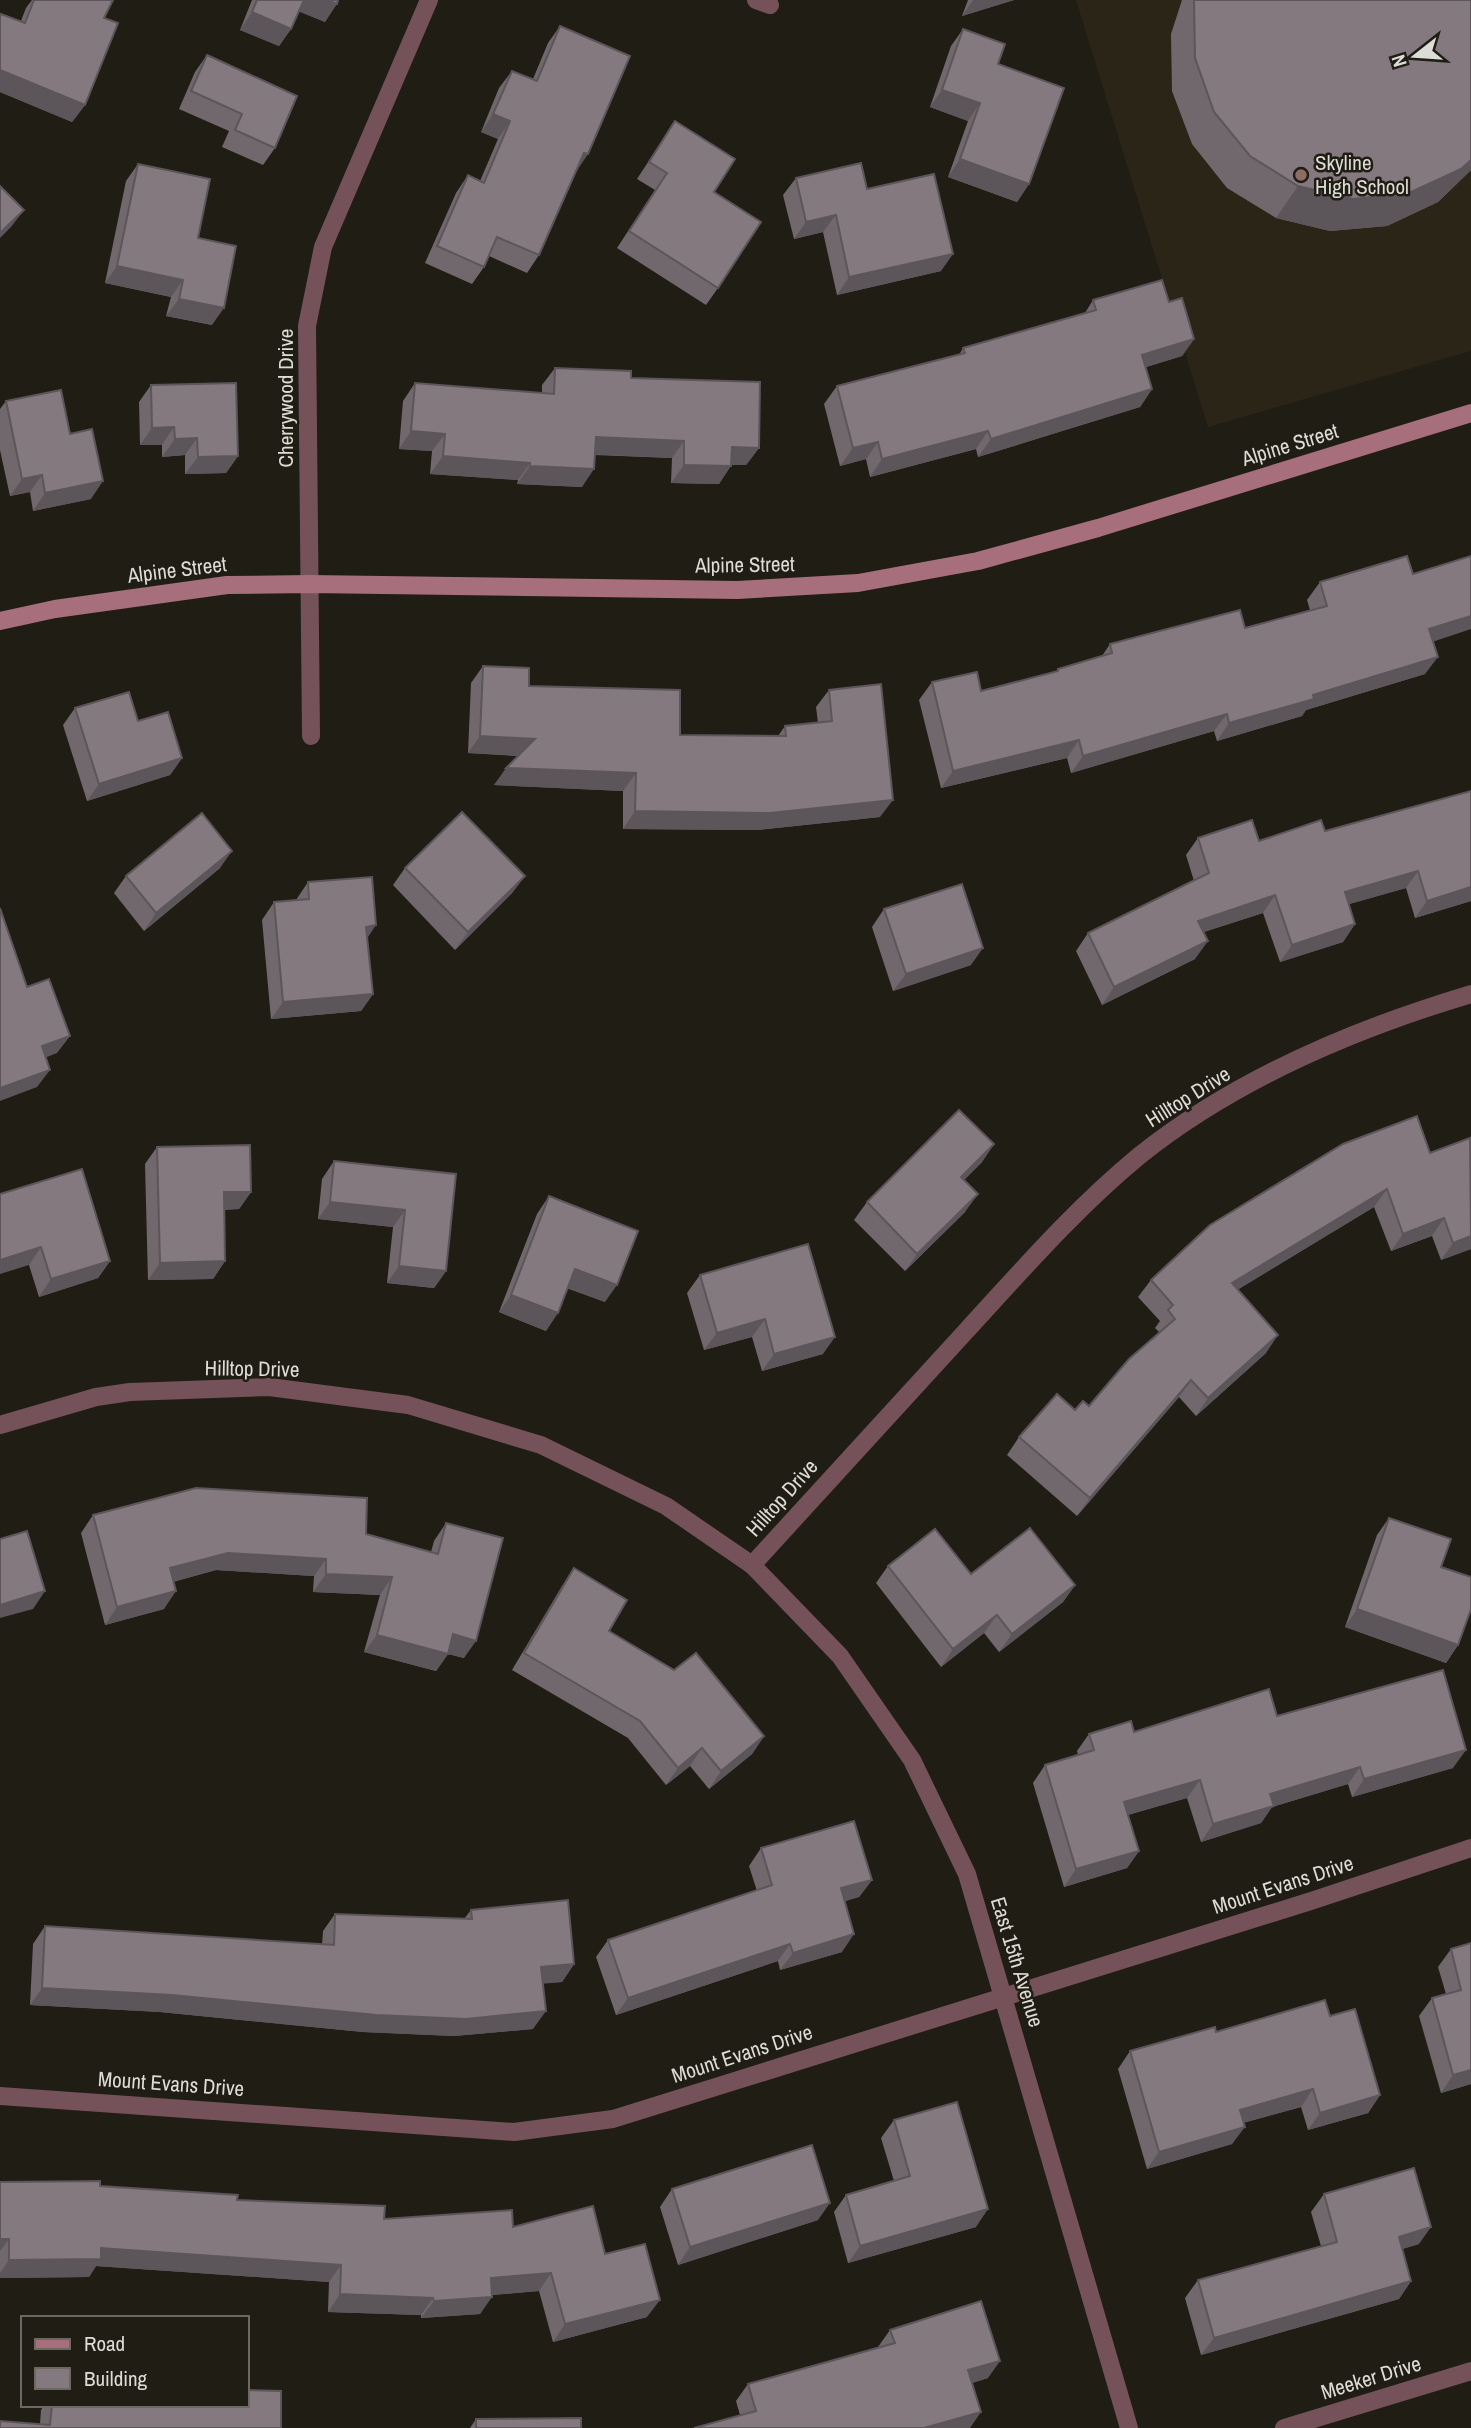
<svg xmlns="http://www.w3.org/2000/svg" width="1471" height="2428" viewBox="0 0 1471 2428" font-family="'Archivo Narrow',sans-serif">
<style>
.built{fill:#2b2518}
.lines{fill:none;stroke-linecap:round;stroke-linejoin:round}
.street{stroke:#755159;stroke-width:18}
.secondary{stroke:#a76e7b;stroke-width:18}
.wall{fill:#71686d}
.shaded-wall{fill:#5c5559}
.building{fill:#83797f;stroke:#5c5559;stroke-width:2}
.education-dot{fill:#8d6e63;stroke:#201d15;stroke-width:2.5}
.labels{text-anchor:middle;stroke-width:5;stroke-linejoin:round;paint-order:stroke}
.poi-label{font-size:21px;fill:#dedcd6;stroke:#201d15;text-anchor:start}
.street-label{font-size:21px;fill:#dedcd6;stroke:#201d15}
</style>
<rect width="100%" height="100%" fill="#201d15"/>
<polygon class="built" points="1076,0 1471,0 1471,351 1208,427"/>
<g class="lines">
<g class="street">
<polyline points="756,0 770,5"/>
<polyline points="311,736 307,326 323,247 429,0"/>
<polyline points="0,1425 96,1397 130,1392 269,1387 408,1405 541,1445 666,1506 752,1565 840,1656 912,1760 967,1874 1129,2428"/>
<path d="M752,1565C824,1486 896,1408 967,1330C1022,1270 1076,1208 1139,1156C1235,1079 1354,1029 1471,994"/>
<polyline points="0,2096 514,2132 613,2119 1311,1901 1471,1848"/>
<polyline points="1284,2428 1471,2371"/>
</g>
<polyline class="secondary" points="0,621 55,609 227,585 310,584 737,590 858,583 978,561 1098,528 1471,413"/>
</g>
<g class="wall">
<polygon points="32,0 113,0 104,18 85,105 72,122 0,92 0,16 1,14 21,21 26,8"/>
<polygon points="252,0 338,0 325,22 299,11 291,29 279,46 240,30"/>
<polygon points="968,0 1014,0 962,16"/>
<polygon points="1182,0 1471,0 1471,170 1438,202 1387,226 1330,231 1276,218 1227,188 1192,144 1172,91 1171,34"/>
<polygon points="560,26 576,171 539,255 527,273 489,256 484,267 472,284 425,263 456,193 468,175 480,181 498,139 481,132 499,88 512,71 533,79 548,43"/>
<polygon points="963,29 1029,184 1017,202 948,177 968,121 930,107 951,46"/>
<polygon points="207,55 275,148 263,165 222,147 229,131 179,109 195,72"/>
<polygon points="675,121 714,192 718,288 706,305 617,248 655,190 637,179"/>
<polygon points="138,164 198,238 212,325 166,316 171,297 105,283 126,181"/>
<polygon points="796,178 867,189 941,271 837,295 823,232 794,239 783,195"/>
<polygon points="1093,300 1169,302 1194,339 1182,356 1146,367 1152,389 1140,407 978,457 976,449 870,477 866,459 840,466 824,404 837,386 959,355 963,348 1085,313"/>
<polygon points="555,368 631,378 759,448 746,465 731,465 719,484 671,483 672,458 595,455 582,487 517,484 518,480 430,474 432,451 399,449 403,401 415,383 542,393 542,385"/>
<polygon points="151,385 238,456 226,473 185,474 185,455 162,457 162,445 140,445 139,402"/>
<polygon points="6,401 70,434 91,499 33,511 30,492 10,496 0,450 0,409"/>
<polygon points="1320,582 1433,641 1425,674 1306,710 1302,716 1217,741 1214,731 1071,773 1067,758 941,788 919,700 932,682 981,691 1056,672 1058,669 1102,656 1110,644 1245,628 1310,610 1307,600"/>
<polygon points="483,666 529,686 680,735 778,736 785,726 818,723 816,707 829,690 880,817 758,830 623,829 623,791 494,785 518,756 468,753 471,683"/>
<polygon points="75,708 138,721 182,758 170,775 87,801 63,725"/>
<polygon points="1471,791 1471,901 1415,918 1406,888 1349,904 1355,924 1343,942 1280,962 1263,913 1203,932 1195,959 1102,1005 1076,951 1088,933 1194,881 1186,855 1198,838 1259,841 1325,831"/>
<polygon points="220,868 144,931 114,893 126,876"/>
<polygon points="405,868 525,876 512,893 455,950 393,885"/>
<polygon points="308,882 367,938 373,994 361,1011 271,1019 262,920 274,902 296,900"/>
<polygon points="884,909 971,965 893,991 872,927"/>
<polygon points="1471,1139 1471,1249 1441,1260 1432,1236 1391,1251 1374,1207 1237,1290 1266,1353 1196,1416 1179,1397 1077,1516 1007,1455 1019,1437 1075,1410 1089,1406 1159,1332 1155,1328 1160,1321 1138,1297 1151,1280 1430,1153"/>
<polygon points="994,1144 982,1162 964,1180 965,1212 905,1271 854,1220 867,1202"/>
<polygon points="157,1147 251,1192 239,1209 224,1210 225,1261 213,1279 148,1280 145,1164"/>
<polygon points="334,1161 456,1174 446,1271 434,1288 387,1283 393,1227 318,1219 322,1179"/>
<polygon points="0,1194 110,1261 98,1278 39,1297 29,1265"/>
<polygon points="549,1196 605,1302 568,1288 546,1331 499,1312 537,1214"/>
<polygon points="700,1275 823,1354 762,1371 752,1337 704,1350 687,1293"/>
<polygon points="93,1515 366,1534 431,1552 434,1541 446,1523 464,1658 448,1654 436,1671 364,1652 380,1595 313,1592 314,1576 216,1570 173,1582 164,1609 105,1625 81,1533"/>
<polygon points="1389,1518 1441,1567 1458,1645 1446,1663 1345,1627 1377,1535"/>
<polygon points="888,1566 971,1574 1075,1585 1063,1602 999,1652 984,1633 941,1667 876,1583"/>
<polygon points="574,1568 609,1631 764,1736 752,1754 709,1789 690,1766 666,1785 628,1738 512,1670 562,1586"/>
<polygon points="1277,1716 1453,1768 1352,1797 1348,1784 1272,1807 1261,1823 1201,1842 1187,1798 1128,1815 1139,1851 1127,1868 1064,1887 1033,1783 1045,1765 1078,1755 1077,1751 1089,1734 1134,1732"/>
<polygon points="761,1848 872,1880 859,1897 845,1901 842,1952 780,1970 778,1961 616,2015 596,1957 608,1940 757,1891 749,1866"/>
<polygon points="471,1910 574,1964 562,1982 543,1983 533,2029 454,2036 363,2032 160,2012 30,2005 33,1944 45,1926 322,1945 323,1931 335,1914 464,1919"/>
<polygon points="1471,1943 1471,2084 1441,2093 1419,2016 1432,1998 1446,1994 1438,1967 1451,1949"/>
<polygon points="1330,2016 1380,2095 1368,2113 1308,2130 1301,2107 1243,2123 1232,2144 1147,2169 1118,2069 1130,2051 1216,2032"/>
<polygon points="894,2120 976,2227 848,2263 834,2212 846,2195 894,2181 881,2138"/>
<polygon points="0,2182 100,2186 237,2200 384,2219 513,2227 605,2254 647,2317 553,2342 539,2291 492,2295 480,2314 421,2318 421,2315 328,2312 329,2282 96,2266 89,2277 0,2278"/>
<polygon points="672,2189 818,2220 678,2265 660,2207"/>
<polygon points="1324,2194 1419,2244 1402,2249 1411,2281 1399,2299 1201,2355 1185,2298 1198,2280 1321,2246 1311,2212"/>
<polygon points="890,2330 988,2378 972,2383 740,2415 736,2401 748,2384 878,2347"/>
<polygon points="44,2405 247,2405 281,2428 0,2428 40,2424 41,2410"/>
<polygon points="476,2419 581,2428 470,2428"/>
</g>
<g class="shaded-wall">
<polygon points="302,0 327,0 337,4 325,22 295,10"/>
<polygon points="973,0 1014,0 962,16"/>
<polygon points="252,12 291,29 279,46 240,30"/>
<polygon points="0,70 85,105 72,122 0,92"/>
<polygon points="942,90 980,103 968,121 930,107"/>
<polygon points="493,114 510,121 498,139 481,132"/>
<polygon points="584,153 588,154 576,172"/>
<polygon points="960,159 1029,184 1017,202 948,177"/>
<polygon points="1471,160 1471,170 1438,202 1387,226 1330,231 1276,218 1298,186"/>
<polygon points="24,210 11,227 0,238 0,233"/>
<polygon points="836,215 823,232 794,239 806,222"/>
<polygon points="953,254 941,271 837,295 849,277"/>
<polygon points="117,266 183,280 171,297 105,283"/>
<polygon points="179,299 224,308 212,325 166,316"/>
<polygon points="1194,339 1182,356 1130,372 1142,355"/>
<polygon points="1152,389 1140,407 978,457 991,439"/>
<polygon points="174,427 162,445 140,445 152,428"/>
<polygon points="411,431 445,434 432,451 399,449"/>
<polygon points="988,431 976,449 870,477 882,459"/>
<polygon points="596,437 684,441 672,458 583,454"/>
<polygon points="197,438 185,455 162,457 175,439"/>
<polygon points="878,442 866,459 840,466 853,448"/>
<polygon points="732,447 759,448 746,465 720,465"/>
<polygon points="238,456 226,473 185,474 198,457"/>
<polygon points="443,456 530,463 518,480 430,474"/>
<polygon points="684,465 731,466 719,484 671,483"/>
<polygon points="530,466 594,469 582,487 517,484"/>
<polygon points="42,475 30,492 10,496 22,479"/>
<polygon points="103,481 91,499 33,511 45,493"/>
<polygon points="1471,616 1471,629 1417,647 1429,629"/>
<polygon points="1438,657 1425,674 1306,710 1302,716 1217,741 1229,723 1313,695"/>
<polygon points="1227,714 1214,731 1071,773 1083,756"/>
<polygon points="480,736 535,739 523,756 468,753"/>
<polygon points="1079,740 1067,758 941,788 953,771"/>
<polygon points="182,758 170,775 87,801 99,784"/>
<polygon points="506,768 636,773 623,791 494,785"/>
<polygon points="893,800 880,817 758,830 623,829 635,811"/>
<polygon points="232,851 220,868 144,931 156,913"/>
<polygon points="1418,871 1406,888 1332,909 1345,892"/>
<polygon points="525,876 512,893 455,950 468,932"/>
<polygon points="1471,887 1471,901 1415,918 1427,901"/>
<polygon points="1275,895 1263,913 1186,938 1198,921"/>
<polygon points="1355,924 1343,942 1280,962 1292,945"/>
<polygon points="376,925 364,943 366,927"/>
<polygon points="1208,941 1195,959 1102,1005 1114,987"/>
<polygon points="983,948 971,965 893,991 906,974"/>
<polygon points="373,994 361,1011 271,1019 283,1002"/>
<polygon points="70,1036 57,1053 29,1064 42,1046"/>
<polygon points="50,1070 37,1087 0,1101 0,1088"/>
<polygon points="994,1144 982,1162 949,1195 961,1177"/>
<polygon points="1387,1189 1374,1207 1219,1301 1232,1283"/>
<polygon points="224,1192 251,1192 239,1209 212,1210"/>
<polygon points="978,1194 965,1212 905,1271 917,1254"/>
<polygon points="330,1202 405,1210 393,1227 318,1219"/>
<polygon points="1444,1218 1432,1236 1391,1251 1403,1234"/>
<polygon points="1471,1236 1471,1249 1441,1260 1453,1243"/>
<polygon points="41,1247 29,1265 0,1274 0,1260"/>
<polygon points="110,1261 98,1278 39,1297 51,1279"/>
<polygon points="225,1261 213,1279 148,1280 160,1263"/>
<polygon points="399,1266 446,1271 434,1288 387,1283"/>
<polygon points="575,1269 617,1285 605,1302 563,1287"/>
<polygon points="511,1295 558,1313 546,1331 499,1312"/>
<polygon points="765,1319 752,1337 704,1350 717,1333"/>
<polygon points="1278,1335 1266,1353 1196,1416 1208,1398"/>
<polygon points="835,1337 823,1354 762,1371 774,1354"/>
<polygon points="1191,1380 1179,1397 1077,1516 1090,1498"/>
<polygon points="228,1553 326,1559 314,1576 216,1570 157,1586 170,1568"/>
<polygon points="326,1574 392,1577 380,1595 313,1592"/>
<polygon points="1075,1585 1063,1602 999,1652 1012,1634"/>
<polygon points="45,1591 33,1609 0,1618 0,1605"/>
<polygon points="176,1591 164,1609 105,1625 117,1607"/>
<polygon points="1357,1609 1458,1645 1446,1663 1345,1627"/>
<polygon points="997,1615 984,1633 941,1667 953,1649"/>
<polygon points="453,1634 476,1641 464,1658 441,1652"/>
<polygon points="377,1635 448,1654 436,1671 364,1652"/>
<polygon points="764,1736 752,1754 709,1789 721,1771"/>
<polygon points="702,1748 690,1766 666,1785 678,1768"/>
<polygon points="1466,1750 1453,1768 1352,1797 1364,1779"/>
<polygon points="1360,1767 1348,1784 1272,1807 1261,1823 1201,1842 1213,1824 1270,1794"/>
<polygon points="1200,1780 1187,1798 1112,1819 1124,1802"/>
<polygon points="1139,1851 1127,1868 1064,1887 1076,1869"/>
<polygon points="872,1880 859,1897 829,1906 841,1888"/>
<polygon points="854,1934 842,1952 780,1970 793,1953"/>
<polygon points="790,1944 778,1961 616,2015 628,1998"/>
<polygon points="574,1964 562,1982 529,1985 541,1967"/>
<polygon points="42,1988 546,2011 533,2029 454,2036 363,2032 160,2012 30,2005"/>
<polygon points="1471,2070 1471,2084 1441,2093 1453,2075"/>
<polygon points="1313,2089 1301,2107 1227,2127 1240,2110"/>
<polygon points="1380,2095 1368,2113 1308,2130 1320,2113"/>
<polygon points="1245,2127 1232,2144 1147,2169 1159,2152"/>
<polygon points="830,2203 818,2220 678,2265 690,2247"/>
<polygon points="988,2209 976,2227 848,2263 860,2246"/>
<polygon points="1431,2227 1419,2244 1386,2254 1399,2237"/>
<polygon points="0,2239 9,2239 0,2251"/>
<polygon points="101,2248 341,2265 329,2282 96,2266 89,2277 0,2278 0,2273 9,2260"/>
<polygon points="551,2273 539,2291 479,2296 491,2278"/>
<polygon points="1411,2281 1399,2299 1201,2355 1214,2338"/>
<polygon points="340,2294 433,2298 421,2315 328,2312"/>
<polygon points="492,2297 480,2314 421,2318 434,2301"/>
<polygon points="660,2300 647,2317 553,2342 565,2324"/>
<polygon points="1000,2361 988,2378 956,2388 968,2370"/>
<polygon points="981,2412 970,2428 924,2428"/>
</g>
<g class="building">
<polygon points="34,0 113,0 104,18 118,23 85,105 0,70 0,17 1,14 25,23"/>
<polygon points="257,0 304,0 291,29 252,12"/>
<polygon points="327,0 338,0 337,4"/>
<polygon points="1194,0 1471,0 1471,160 1461,169 1409,193 1353,199 1298,186 1250,156 1214,112 1195,58"/>
<polygon points="560,26 630,56 588,154 584,153 539,255 497,237 484,267 437,246 468,175 484,183 510,121 493,114 512,71 537,81"/>
<polygon points="963,29 1005,44 998,64 1064,88 1029,184 960,159 980,103 942,90"/>
<polygon points="207,55 297,96 275,148 235,130 242,114 191,91"/>
<polygon points="675,121 735,159 714,192 761,222 718,288 629,231 667,173 649,162"/>
<polygon points="861,163 867,189 934,174 953,254 849,277 836,215 806,222 796,178"/>
<polygon points="138,164 210,179 198,238 236,246 224,308 179,299 183,280 117,266"/>
<polygon points="0,186 24,210 0,233"/>
<polygon points="1162,280 1169,302 1182,298 1194,339 1142,355 1152,389 991,439 988,431 882,459 878,442 853,448 837,386 965,353 963,348 1096,310 1093,300"/>
<polygon points="555,368 631,371 631,378 760,382 759,448 732,447 731,466 684,465 684,441 596,437 594,469 530,466 530,463 443,456 445,434 411,431 415,383 554,394"/>
<polygon points="236,383 238,456 198,457 197,438 175,439 174,427 152,428 151,385"/>
<polygon points="61,390 70,434 92,429 103,481 45,493 42,475 22,479 6,401"/>
<polygon points="1407,556 1413,574 1471,556 1471,616 1429,629 1438,657 1313,695 1314,699 1229,723 1227,714 1083,756 1079,740 953,771 932,682 977,672 981,691 1058,671 1058,669 1112,653 1110,644 1240,610 1245,628 1327,606 1320,582"/>
<polygon points="483,666 529,668 529,686 680,690 680,735 786,736 785,726 832,721 829,690 881,684 893,800 770,813 635,811 636,773 506,768 535,739 480,736"/>
<polygon points="129,692 138,721 168,712 182,758 99,784 75,708"/>
<polygon points="1471,791 1471,887 1427,901 1418,871 1345,892 1355,924 1292,945 1275,895 1198,921 1208,941 1114,987 1088,933 1209,873 1198,838 1252,820 1259,841 1321,820 1325,831"/>
<polygon points="462,812 525,876 468,932 405,868"/>
<polygon points="202,813 232,851 156,913 126,876"/>
<polygon points="372,877 376,925 366,927 373,994 283,1002 274,902 309,899 308,882"/>
<polygon points="962,884 983,948 906,974 884,909"/>
<polygon points="0,908 27,987 49,979 70,1036 42,1046 50,1070 0,1088"/>
<polygon points="959,1110 994,1144 961,1177 978,1194 917,1254 867,1202"/>
<polygon points="1417,1116 1430,1153 1470,1138 1471,1236 1453,1243 1444,1218 1403,1234 1387,1189 1232,1283 1278,1335 1208,1398 1191,1380 1090,1498 1019,1437 1057,1394 1075,1410 1083,1401 1089,1406 1129,1359 1175,1319 1168,1310 1173,1305 1151,1280 1210,1225 1343,1144"/>
<polygon points="250,1145 251,1192 224,1192 225,1261 160,1263 157,1147"/>
<polygon points="334,1161 456,1174 446,1271 399,1266 405,1210 330,1202"/>
<polygon points="82,1169 110,1261 51,1279 41,1247 0,1260 0,1194"/>
<polygon points="549,1196 638,1231 617,1285 575,1269 558,1313 511,1295"/>
<polygon points="808,1244 835,1337 774,1354 765,1319 717,1333 700,1275"/>
<polygon points="196,1488 367,1498 366,1534 438,1554 446,1523 503,1538 476,1641 453,1634 448,1654 377,1635 392,1577 326,1574 326,1559 228,1553 170,1568 176,1591 117,1607 93,1515"/>
<polygon points="1389,1518 1451,1539 1441,1567 1471,1577 1471,1609 1458,1645 1357,1609"/>
<polygon points="1030,1528 1075,1585 1012,1634 997,1615 953,1649 888,1566 935,1529 971,1574"/>
<polygon points="27,1531 45,1591 0,1605 0,1539"/>
<polygon points="574,1568 627,1600 609,1631 674,1670 696,1653 764,1736 721,1771 702,1748 678,1768 640,1721 524,1653"/>
<polygon points="1443,1670 1466,1750 1364,1779 1360,1767 1270,1794 1274,1806 1213,1824 1200,1780 1124,1802 1139,1851 1076,1869 1045,1765 1094,1750 1089,1734 1131,1721 1134,1732 1269,1689 1277,1716"/>
<polygon points="854,1821 872,1880 841,1888 854,1934 793,1953 790,1944 628,1998 608,1940 772,1885 761,1848"/>
<polygon points="568,1900 574,1964 541,1967 546,2011 466,2019 376,2015 172,1995 42,1988 45,1926 334,1945 335,1914 472,1919 471,1910"/>
<polygon points="1471,1943 1471,2070 1453,2075 1432,1998 1461,1990 1451,1949"/>
<polygon points="1325,2000 1330,2016 1355,2009 1380,2095 1320,2113 1313,2089 1240,2110 1245,2127 1159,2152 1130,2051 1215,2027 1216,2032"/>
<polygon points="957,2102 988,2209 860,2246 846,2195 910,2176 894,2120"/>
<polygon points="812,2145 830,2203 690,2247 672,2189"/>
<polygon points="1414,2168 1431,2227 1399,2237 1411,2281 1214,2338 1198,2280 1337,2242 1324,2194"/>
<polygon points="100,2181 100,2186 238,2195 237,2200 385,2206 384,2219 512,2210 513,2227 593,2206 605,2254 645,2244 660,2300 565,2324 551,2273 491,2278 492,2297 434,2301 433,2298 340,2294 341,2265 101,2248 101,2259 9,2260 9,2239 0,2239 0,2182"/>
<polygon points="981,2301 1000,2361 968,2370 981,2412 924,2428 694,2428 756,2411 748,2384 895,2343 890,2330"/>
<polygon points="247,2390 281,2391 281,2428 0,2428 0,2421 50,2425 52,2405 247,2405"/>
<polygon points="581,2418 581,2428 476,2428 476,2419"/>
</g>
<circle class="education-dot" cx="1301" cy="175" r="7"/>
<g class="labels">
<g class="poi-label">
<text x="1315" y="170">Skyline<tspan x="1315" dy="24">High School</tspan></text>
</g>
<g class="street-label">
<text transform="translate(286 398) rotate(-90)" y="7">Cherrywood Drive</text>
<text transform="translate(1290 445) rotate(-17)" y="7">Alpine Street</text>
<text transform="translate(745 565) rotate(-1)" y="7">Alpine Street</text>
<text transform="translate(177 570) rotate(-7)" y="7">Alpine Street</text>
<text transform="translate(1188 1097) rotate(-32)" y="7">Hilltop Drive</text>
<text transform="translate(252 1369) rotate(1)" y="7">Hilltop Drive</text>
<text transform="translate(782 1498) rotate(-48)" y="7">Hilltop Drive</text>
<text transform="translate(1283 1885) rotate(-18)" y="7">Mount Evans Drive</text>
<text transform="translate(1017 1962) rotate(73)" y="7">East 15th Avenue</text>
<text transform="translate(742 2054) rotate(-18)" y="7">Mount Evans Drive</text>
<text transform="translate(171 2084) rotate(4)" y="7">Mount Evans Drive</text>
<text transform="translate(1371 2378) rotate(-17)" y="7">Meeker Drive</text>
</g>
</g>
<rect x="21" y="2316" width="228" height="91" fill="#201d15" stroke="#6c6962" stroke-width="2"/>
<rect x="35" y="2339" width="35" height="10" fill="#a76e7b" stroke="#6c6962" stroke-width="2"/>
<text x="84" y="2351" font-size="21" fill="#dedcd6">Road</text>
<rect x="35" y="2368" width="35" height="21" fill="#83797f" stroke="#6c6962" stroke-width="2"/>
<text x="84" y="2386" font-size="21" fill="#dedcd6">Building</text>
<g transform="translate(1415 56) rotate(253)" stroke="#201d15" stroke-width="5" paint-order="stroke">
<path d="M0-5L12 26L0 18L-12 26Z" fill="#dedcd6"/>
<text y="-10" font-size="19" font-weight="bold" text-anchor="middle" fill="#dedcd6">N</text>
</g>
</svg>
